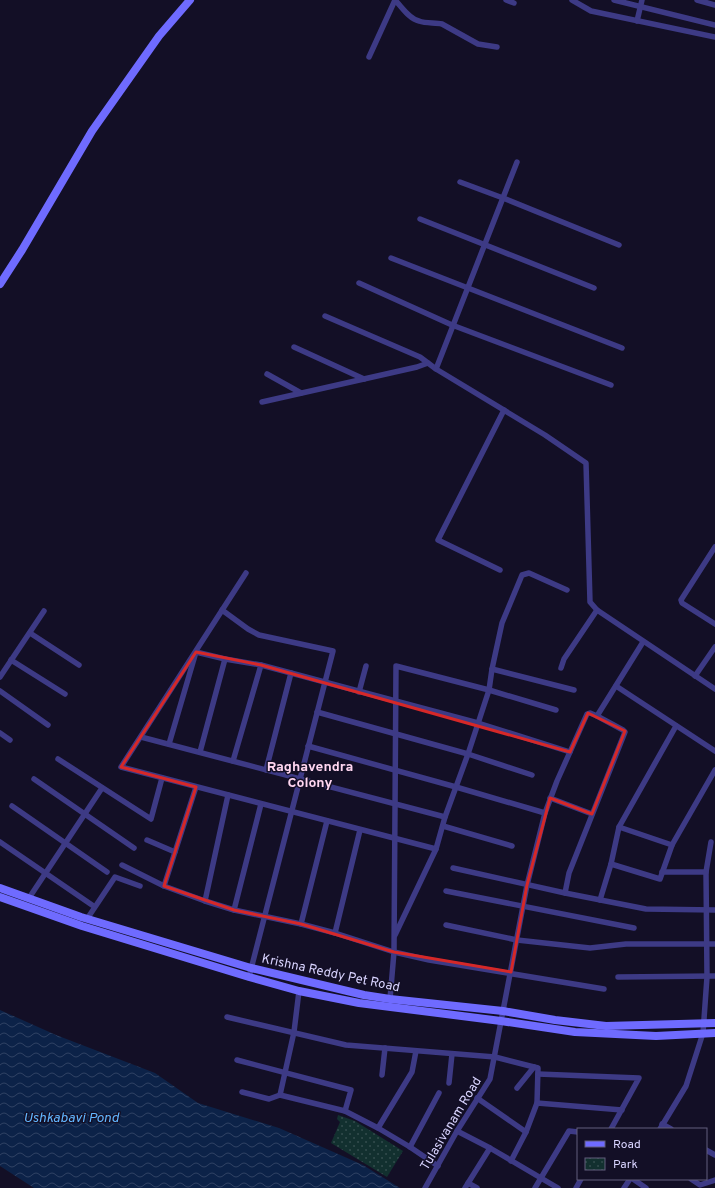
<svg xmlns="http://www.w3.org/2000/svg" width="715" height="1188" viewBox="0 0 715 1188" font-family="Overpass,sans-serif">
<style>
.park{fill:url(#park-dots)}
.water{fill:url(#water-waves)}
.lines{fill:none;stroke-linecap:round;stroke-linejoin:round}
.street{stroke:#3d3a85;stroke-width:5.5}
.secondary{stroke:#6f6bff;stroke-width:8}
.marked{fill:none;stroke:#d62828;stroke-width:3;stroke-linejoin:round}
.labels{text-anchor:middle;stroke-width:3;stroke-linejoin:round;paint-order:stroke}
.street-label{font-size:13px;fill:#d9d4ff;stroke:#130f26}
.neighbourhood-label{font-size:14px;font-weight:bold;fill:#ffd6f0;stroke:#130f26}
.water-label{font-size:14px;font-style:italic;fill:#62b6ff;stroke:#130f26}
</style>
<defs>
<pattern id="park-dots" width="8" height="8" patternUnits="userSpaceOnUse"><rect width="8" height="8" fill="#12302f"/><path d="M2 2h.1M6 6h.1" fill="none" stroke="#344d4e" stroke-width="1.8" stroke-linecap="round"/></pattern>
<pattern id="water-waves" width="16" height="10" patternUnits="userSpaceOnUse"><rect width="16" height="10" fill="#0c2248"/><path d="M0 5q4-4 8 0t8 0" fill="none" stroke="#2f4163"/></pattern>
</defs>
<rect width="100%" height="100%" fill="#130f26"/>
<polygon class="park" points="338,1115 355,1121 403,1151 387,1177 331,1143 340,1122 337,1119"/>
<polygon class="water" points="0,1010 56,1035 155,1073 198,1103 279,1128 363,1165 400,1188 34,1188 0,1166"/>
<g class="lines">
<g class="street">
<path d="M395,0C402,7 409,19 419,21C427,24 435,22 442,24L478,44L497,47"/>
<polyline points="506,0 514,3"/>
<polyline points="572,0 591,11 715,37"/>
<polyline points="614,0 715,25"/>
<polyline points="697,0 715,5"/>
<polyline points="637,21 642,0"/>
<polyline points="369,57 395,0"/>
<polyline points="460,182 503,198 619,245"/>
<polyline points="420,219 594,288"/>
<polyline points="391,258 622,348"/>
<polyline points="359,283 452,325 611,385"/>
<polyline points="325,316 420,357 436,369 545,435 586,463 590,602 597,610 715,689"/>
<polyline points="294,347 364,379"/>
<polyline points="436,369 517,162"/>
<polyline points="267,374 301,393"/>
<polyline points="262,402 417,367 428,363"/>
<polyline points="715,547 681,600 682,603 715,624"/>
<polyline points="500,570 438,540 504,410"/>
<polyline points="246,573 121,767 436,849"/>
<polyline points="222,610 248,629 259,635 333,651 249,977"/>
<polyline points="30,633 79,665"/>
<polyline points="11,660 65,694"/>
<polyline points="561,668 564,659 597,610"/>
<polyline points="492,669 574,690"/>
<polyline points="695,676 715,647"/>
<polyline points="0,677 44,611"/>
<polyline points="616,686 715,751"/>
<polyline points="0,691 48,725"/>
<polyline points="359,692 366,666"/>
<polyline points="317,712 468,754 532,775"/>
<polyline points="0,733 10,740"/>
<polyline points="141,737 445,817"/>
<polyline points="169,744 196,652 225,659 261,665 478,723 570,752"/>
<polyline points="308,746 456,787 545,813"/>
<polyline points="200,752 225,659"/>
<polyline points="58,759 151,819 162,778"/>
<polyline points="233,761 261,665"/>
<polyline points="266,770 291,673"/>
<polyline points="34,779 134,848"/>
<polyline points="550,798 592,814"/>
<polyline points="12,806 107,872"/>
<polyline points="443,826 512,846"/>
<polyline points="619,827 672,845"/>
<polyline points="147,840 175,852"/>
<polyline points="0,842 92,905"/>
<polyline points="611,864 660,879 672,845 715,770"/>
<polyline points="122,865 164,886 205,901 234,910 301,924 335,933 394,952 429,960 604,989"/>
<polyline points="453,868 565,893 646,909 715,910"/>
<polyline points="662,872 706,872"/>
<polyline points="164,886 196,787"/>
<polyline points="446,891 634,928"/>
<polyline points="565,893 569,873 625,732 623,730 597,716"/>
<polyline points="29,898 102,788"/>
<polyline points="600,900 611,864 619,827 676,726"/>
<polyline points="205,901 228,795"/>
<polyline points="234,910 261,804"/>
<polyline points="87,919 115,877 140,886"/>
<polyline points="301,924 327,821"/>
<polyline points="446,925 517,940 590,948 626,944 715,944"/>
<polyline points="335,933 360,830"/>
<polyline points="395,935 436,849 445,817 468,754 489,690 492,669 502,623 522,575 529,573 567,590"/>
<polyline points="618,977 715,976"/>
<polyline points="390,999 394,952 396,666 489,690 556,710"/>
<polyline points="227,1017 346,1045 495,1057 538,1068 537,1103 526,1132 511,1161"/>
<polyline points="237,1060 351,1090 345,1111"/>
<polyline points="538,1074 639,1078 611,1129"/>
<polyline points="382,1075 385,1048"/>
<polyline points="449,1083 452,1054"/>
<polyline points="517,1088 534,1067"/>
<polyline points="242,1092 269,1099 280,1095 345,1111 378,1128 410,1147 438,1166"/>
<polyline points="280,1095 294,1032 299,991"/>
<polyline points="477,1098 526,1132"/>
<polyline points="537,1103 622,1110"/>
<polyline points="662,1124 671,1129"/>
<polyline points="378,1128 412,1072 416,1051"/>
<polyline points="660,1129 686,1086 703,1033 707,977 706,872 711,842"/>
<polyline points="457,1131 490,1148 558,1188"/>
<polyline points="410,1147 439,1093"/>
<polyline points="706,1150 715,1155"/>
<polyline points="633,1179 646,1188"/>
<polyline points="691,1179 700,1185 715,1180"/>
<polyline points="468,1183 477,1188"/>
<polyline points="425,1188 457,1131 490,1079 527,885 545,813 557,781 587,714 590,713 597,716 643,642"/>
<polyline points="465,1188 490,1148"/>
<polyline points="535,1188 569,1131 578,1132"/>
<polyline points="576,1188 581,1179"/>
<polyline points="624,1188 630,1179"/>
</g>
<g class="secondary">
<polyline points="0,284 22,250 92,131 159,36 190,0"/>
<polyline points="0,888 81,917 251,968 364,995 390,999 503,1011 555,1020 606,1026 715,1023"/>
<polyline points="0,897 82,926 249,977 299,991 359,1003 501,1021 575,1032 656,1036 715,1033"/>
</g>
</g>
<path class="marked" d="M196,652L261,665L570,752L588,713L625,731L592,814L550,798L527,885L511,972L394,952L301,924L234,910L164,886L196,787L121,767Z"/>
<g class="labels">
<g class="street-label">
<text transform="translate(331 972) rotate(12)" y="5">Krishna Reddy Pet Road</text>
<text transform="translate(450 1123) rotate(-59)" y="5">Tulasivanam Road</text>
</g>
<g class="neighbourhood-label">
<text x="310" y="771">Raghavendra<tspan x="310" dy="16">Colony</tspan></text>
</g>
<g class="water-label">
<text x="71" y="1122">Ushkabavi Pond</text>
</g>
</g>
<rect x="577" y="1128" width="130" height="52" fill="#130f26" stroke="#625e7d"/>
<rect x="585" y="1141" width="20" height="6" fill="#6f6bff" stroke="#625e7d"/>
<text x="613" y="1148" font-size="12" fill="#d9d4ff">Road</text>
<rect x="585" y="1158" width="20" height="12" fill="url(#park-dots)" stroke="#625e7d"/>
<text x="613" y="1168" font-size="12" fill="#d9d4ff">Park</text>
</svg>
